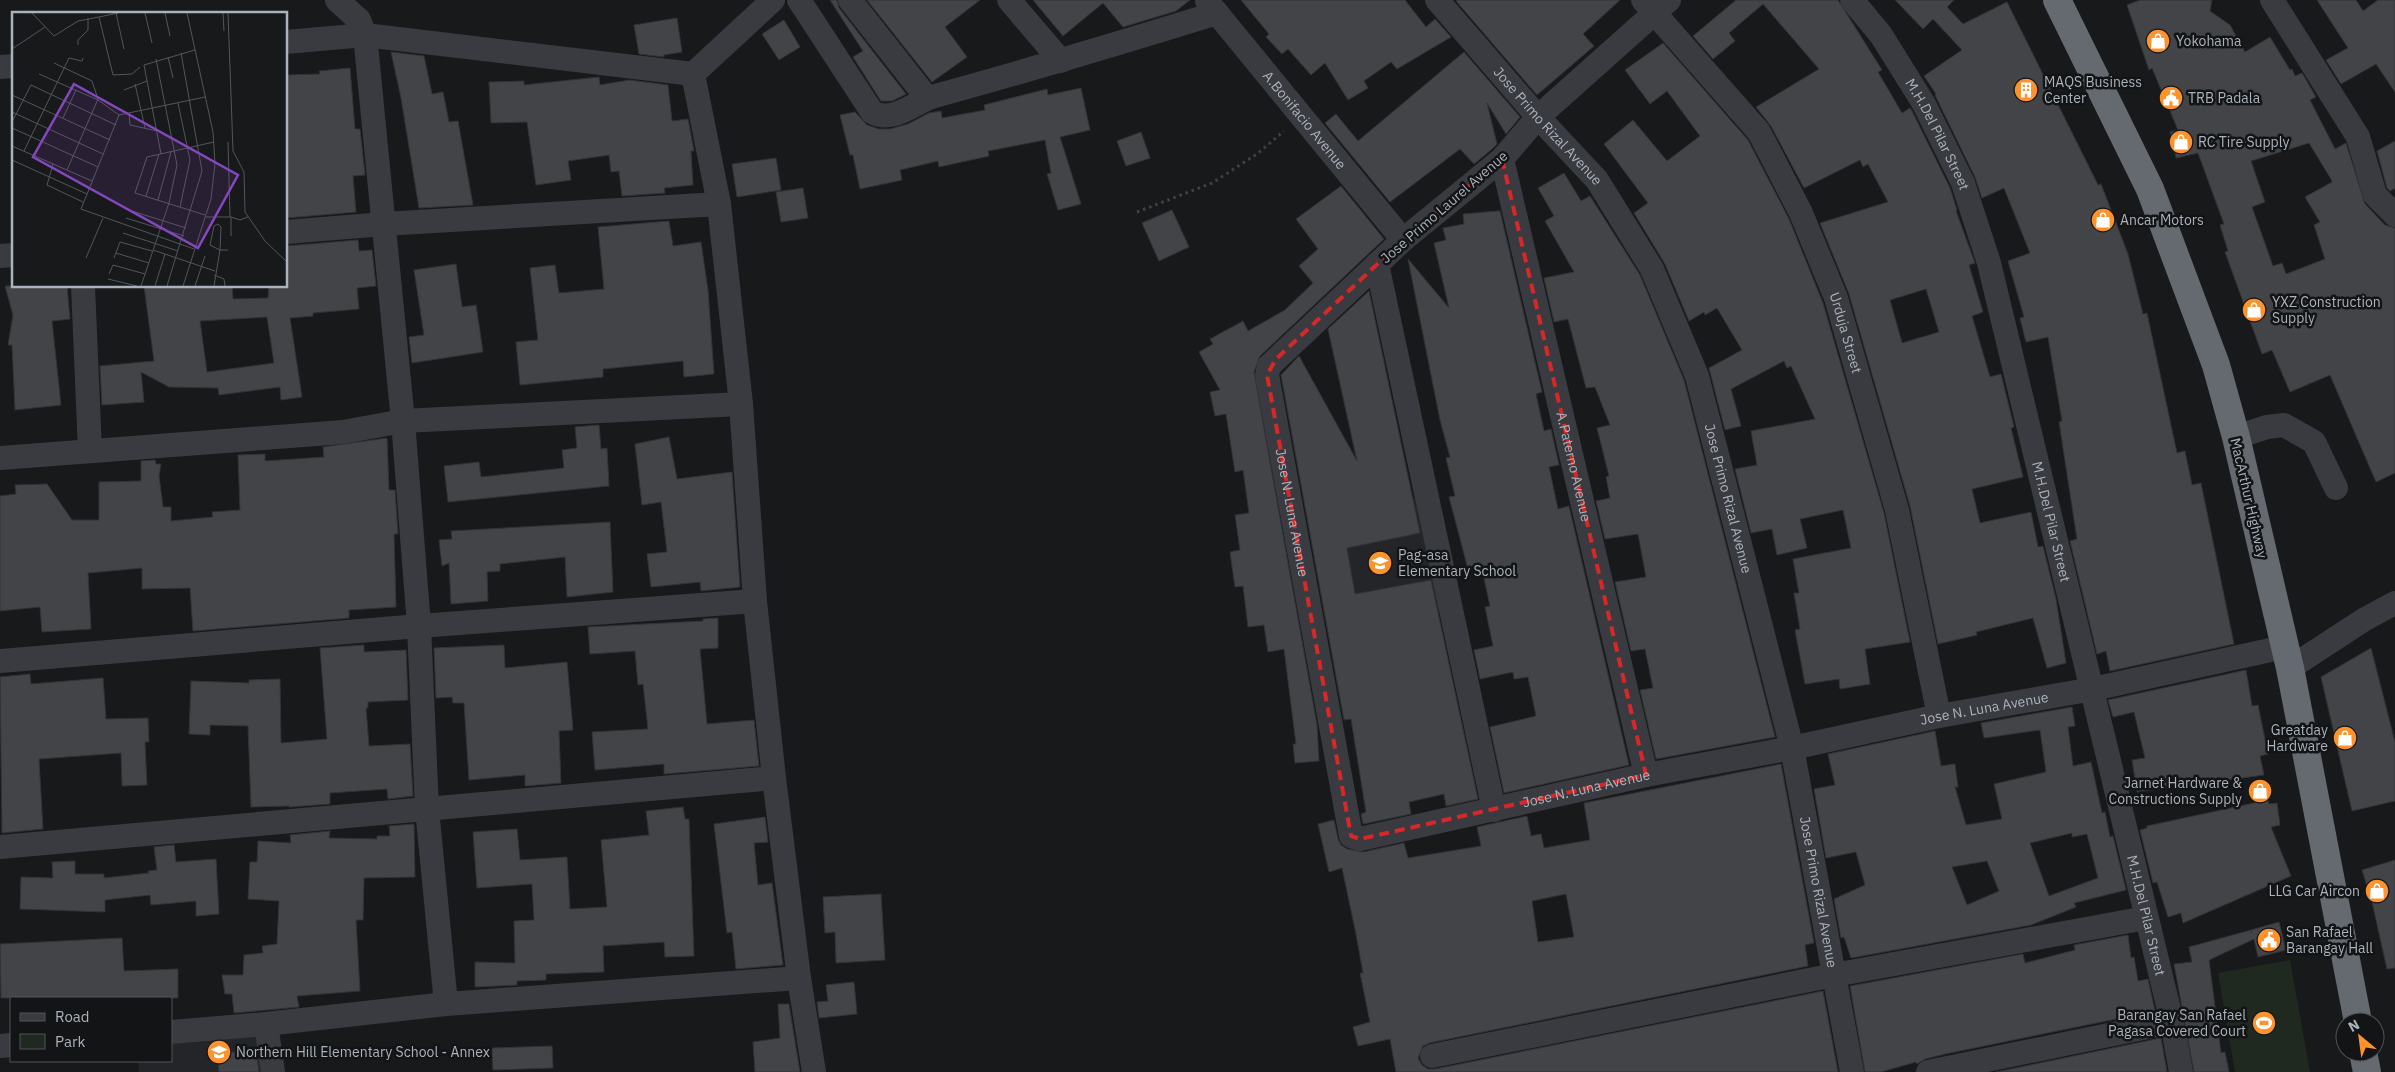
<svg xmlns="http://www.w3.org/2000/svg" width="2395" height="1072" viewBox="0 0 2395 1072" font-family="'IBM Plex Sans',sans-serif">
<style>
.built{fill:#242528}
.green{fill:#202920}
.building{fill:#424448;stroke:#323337;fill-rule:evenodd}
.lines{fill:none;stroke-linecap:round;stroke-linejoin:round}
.path{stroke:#3f4347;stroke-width:3;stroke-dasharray:2.5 4;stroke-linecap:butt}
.minor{stroke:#393b40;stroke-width:24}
.highway{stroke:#656a71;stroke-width:28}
.marked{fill:none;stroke:#d62828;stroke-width:4;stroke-dasharray:10 6;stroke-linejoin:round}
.labels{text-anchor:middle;stroke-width:5;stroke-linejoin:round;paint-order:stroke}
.poi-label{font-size:14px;fill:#aab2bb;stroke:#131416;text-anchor:start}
.street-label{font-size:14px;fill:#aab2bb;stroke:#131416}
.inset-road{fill:none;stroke:#52565b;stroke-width:1}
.view{fill:#8447be;fill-opacity:0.15;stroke:#8447be;stroke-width:2.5}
.inset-edge{fill:none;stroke:#aab2bb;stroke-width:2.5}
</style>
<rect width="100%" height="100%" fill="#18191b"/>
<g class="built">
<polygon points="1424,496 1447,611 1336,628 1314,515"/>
<polygon points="266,1036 269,1072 139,1072 138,1061 171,1061 171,1044"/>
</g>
<polygon class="green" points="2290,960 2310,1072 2235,1072 2218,973"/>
<g class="building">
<polygon points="830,0 837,0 839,8 906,94 892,101 881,101 853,57 863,51"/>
<polygon points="867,0 980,0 945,27 967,57 932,82"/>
<polygon points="1033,0 1190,0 1176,11 1123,27 1103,3 1063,36"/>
<polygon points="1241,0 1405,0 1426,27 1435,19 1451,37 1397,69 1391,62 1364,81 1368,88 1348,100 1325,63 1311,75 1288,49 1282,54 1266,37 1269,34"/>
<polygon points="1458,0 1620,0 1583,34 1594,46 1537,95 1456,1"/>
<path d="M1736,0H1838L1882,70L1878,72L1902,113L1910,108L1912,111L1950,188L1957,210L1956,211L1975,263L1969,265L1983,312L1972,316L1990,377L2001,374L2014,427L2011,428L2023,477L1972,489L1980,523L2031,512L2038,547L2043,546L2056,599L2066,663L2047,668L2033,618L1976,632L1977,635L1938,644L1910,506L1849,294L1820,223L1888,202L1868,164L1863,167L1860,160L1804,188L1771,126L1756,107L1819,69L1763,4L1729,33L1735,41L1713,59L1693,36ZM1926,289L1939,332L1902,343L1890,300Z"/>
<polygon points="1895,0 1954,0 1947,7 1963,24 2007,2 2098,185 2101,184 2128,254 2143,314 2147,313 2177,453 2185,451 2192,485 2201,483 2234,644 2110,671 2106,651 2097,654 2070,541 2077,539 2059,422 2062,421 2048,337 2026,342 2020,318 2024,317 2008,261 2030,253 2004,188 1982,198 1975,177 1935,95 1936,94 1924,76 1962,50 1933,19 1923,29"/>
<path d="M2140,0H2212L2210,11L2230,25L2245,52L2270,37L2290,70L2292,69L2295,76L2302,73L2316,97L2310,100L2335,149L2346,143L2365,204L2385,225L2395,228V473L2376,482L2330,375L2290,392L2272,350L2262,354L2225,252L2228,251L2220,225L2224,224L2198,153L2176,158L2170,132L2178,130L2152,68L2149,70L2127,5ZM2309,143L2331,179L2332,182L2305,197L2320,222L2314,225L2325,259L2286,274L2282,263L2273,266L2252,207L2265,202L2251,161Z"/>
<polygon points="2317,0 2356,0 2363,11 2378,0 2395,0 2395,92 2376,64 2341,84 2326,60 2348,48"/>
<polygon points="677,18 682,52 664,55 664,57 639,54 634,25"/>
<polygon points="784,20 800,47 779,60 762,34"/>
<polygon points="1663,43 1748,140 1789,219 1823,303 1884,513 1910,642 1865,649 1870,684 1840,689 1839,679 1805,684 1795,630 1800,629 1794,593 1799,593 1793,559 1851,548 1843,510 1800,519 1807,548 1777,555 1772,529 1751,533 1735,469 1757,465 1751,431 1815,419 1791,366 1787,368 1784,361 1731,389 1741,426 1725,430 1709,368 1742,350 1717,308 1705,315 1704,312 1689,321 1665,264 1634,213 1648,203 1604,144 1633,120 1667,161 1700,136 1667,91 1650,104 1625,70"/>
<polygon points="391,52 424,56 432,94 443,92 449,122 458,121 473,205 419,208 401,98"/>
<polygon points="1464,52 1520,117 1506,134 1487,103 1497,144 1492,149 1474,164 1460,149 1390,202 1325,123 1336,114 1358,141"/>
<polygon points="350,68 355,129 360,129 365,175 353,176 356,212 286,218 286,75 320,74 319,71"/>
<polygon points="599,77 600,85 629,80 668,85 672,121 688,119 694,151 691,151 693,185 664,188 665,193 622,196 619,171 611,172 609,155 568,161 571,180 536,185 527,122 491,123 489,82 524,81 524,85"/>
<polygon points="1081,88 1090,130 1060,137 1081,204 1058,210 1047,174 1051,173 1045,140 988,151 989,156 939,167 938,161 900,170 902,180 860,189 853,155 850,155 840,115 855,112 867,125 879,129 890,129 908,124 929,113 941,111 942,118 985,110 984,105 1047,89 1048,95"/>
<polygon points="1141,132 1150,158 1126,166 1117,141"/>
<polygon points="2395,141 2395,188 2390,191 2387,188 2377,151"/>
<polygon points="776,158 781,190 737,197 732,164"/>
<polygon points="1564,173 1581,201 1590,196 1640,275 1684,380 1775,737 1656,759 1640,690 1653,688 1645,649 1631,651 1615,582 1646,577 1638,534 1605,539 1596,501 1610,498 1606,477 1609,476 1597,428 1610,425 1595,387 1586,388 1568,319 1554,322 1544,278 1574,272 1545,221 1554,216 1538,188"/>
<polygon points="1341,186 1384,239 1260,356 1254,372 1317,725 1319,761 1295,763 1293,744 1296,744 1284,649 1268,652 1264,625 1248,627 1243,586 1235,587 1230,552 1240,550 1235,515 1249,513 1243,470 1235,472 1226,414 1215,416 1210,392 1220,390 1199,352 1213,344 1210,339 1243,321 1248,331 1285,310 1313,283 1299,266 1318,249 1296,219"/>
<polygon points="803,188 808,218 781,222 776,192"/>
<polygon points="1172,210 1189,247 1159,261 1142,223"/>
<polygon points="1498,211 1500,211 1542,392 1536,394 1544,431 1551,429 1559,465 1549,467 1558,509 1569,506 1629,765 1504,793 1490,727 1536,716 1528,677 1514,679 1513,672 1480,679 1474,650 1493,646 1485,607 1490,606 1481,565 1468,569 1449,497 1455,496 1446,458 1450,457 1440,420 1408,259 1449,308 1434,243 1446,240 1443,228 1464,224 1463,214"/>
<polygon points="669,221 673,246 701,242 708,290 714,374 684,377 683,361 603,369 603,377 520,385 516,342 538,340 530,268 555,265 559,293 604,289 598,227"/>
<path d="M358,240L359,251L372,250L376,286L357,288L359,309L313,313V316L290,318L302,397L281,400L280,387L219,395L218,388L169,387L141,372L144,402L102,405L100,366L154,361L144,286H232L233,299L268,298L269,286H286V246ZM267,317L274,363L207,372L200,321Z"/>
<polygon points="456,264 462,307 476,305 483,352 412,363 409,337 424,335 414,270"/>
<polygon points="5,286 67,286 70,319 52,321 61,405 15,410 12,345 8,345 13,315"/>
<polygon points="1369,291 1420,533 1347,548 1355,594 1431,580 1478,799 1446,806 1444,794 1409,802 1411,814 1363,824 1361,814 1366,812 1351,719 1344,720 1281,375 1299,356 1357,461 1328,329"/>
<polygon points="599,425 601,449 607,448 609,486 448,502 444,466 479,462 481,477 564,468 562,450 577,448 575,427"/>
<polygon points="669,437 677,479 732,472 740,587 701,591 700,582 651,587 647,554 667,552 661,502 642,505 635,444"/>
<polygon points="387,438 389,490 395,490 398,534 394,534 396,607 349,610 349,618 193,631 190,588 142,589 142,568 88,573 91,629 42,632 40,607 0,611 0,496 16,494 15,485 47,484 72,520 99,520 99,482 141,481 141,461 155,460 156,464 161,464 159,476 163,507 171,507 171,521 213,517 212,512 240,510 238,455 265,454 265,461 324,457 323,447"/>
<polygon points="610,522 613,592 567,597 565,557 500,564 500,571 487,572 488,601 451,604 449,563 442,566 439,540 452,539 451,531"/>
<polygon points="718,618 718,648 700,649 707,724 754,720 759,766 664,774 664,764 595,770 592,732 648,729 643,684 638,685 635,651 590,654 588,627 703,621 703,619"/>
<polygon points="364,645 364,652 406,650 408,700 368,702 368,708 366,708 369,746 410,744 413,796 388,799 387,789 330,793 330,804 289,807 289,806 251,807 248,726 210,725 210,735 189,734 191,681 249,683 249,680 280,679 281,743 327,739 320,648"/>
<polygon points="504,645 505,668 567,662 573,730 559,731 561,783 525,786 525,775 469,780 464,703 453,703 452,697 436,698 434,648"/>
<polygon points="2371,648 2395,742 2395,801 2352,811 2321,677"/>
<polygon points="2246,670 2252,706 2258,705 2268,754 2260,756 2264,775 2137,792 2132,760 2145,758 2134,712 2113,717 2108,700"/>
<polygon points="30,674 31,684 103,678 106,719 148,718 149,742 145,742 147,785 122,786 121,753 39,759 43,829 2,833 0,677"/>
<path d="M2072,707L2075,726L2068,727L2073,766L2091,762L2102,813L2105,812L2110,837L2113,836L2126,890L2074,903L2076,907L2031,925L1851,958L1844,937L1841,938L1834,899L1865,885L1856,852L1826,858L1814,789L1835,785L1828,754L1935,731L1941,766L1955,764L1958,787H1955L1966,825L2002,819L1994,784L2046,772L2040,730L1984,738L1981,723ZM2072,833V837L2087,834L2098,878L2049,896L2030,843ZM1987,861L1999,891L1967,905L1952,867Z"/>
<path d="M1781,764L1814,943L1805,945L1808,966L1429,1043L1423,1046L1418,1058L1422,1065L1428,1069H1435L1823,991L1838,1072H1396L1390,1039L1358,1046L1353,1027L1370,1022L1360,973H1363L1356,934L1342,868L1329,872L1318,824L1334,820L1338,839L1341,845L1347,849L1363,852L1404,843L1408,858L1481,846L1477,827L1527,816L1531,836L1541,834L1544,848L1590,840L1584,803ZM1566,894L1574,937L1538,942L1532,901Z"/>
<polygon points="2268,800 2269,804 2277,803 2280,825 2271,827 2291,876 2183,923 2181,913 2168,917 2157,882 2153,883 2140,830 2147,828 2147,826"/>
<polygon points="683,807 685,819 689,819 694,956 665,957 664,942 603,946 604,972 546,974 546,980 517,981 517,985 475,987 475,962 515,963 514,921 534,920 532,884 477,888 473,832 517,829 520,860 567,857 570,909 607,907 601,840 649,835 646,811"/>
<polygon points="765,817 768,842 754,843 758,885 772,883 783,965 736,969 732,932 727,933 714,824"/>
<polygon points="414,824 415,877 364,878 363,920 356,920 360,991 297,996 299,1007 234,1013 232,994 225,994 222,975 243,975 244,955 263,953 262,946 277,944 279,901 248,899 250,862 257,862 258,841 291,843 290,835 330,831 329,838 377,839 377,836 390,836 389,826"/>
<polygon points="174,845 176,862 216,859 219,914 196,916 196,901 151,905 150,895 105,900 105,912 20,909 21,877 53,878 52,862 75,861 75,874 104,874 104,878 149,873 148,871 157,870 154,847"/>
<polygon points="2395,860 2395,968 2387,969 2372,902 2362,870"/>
<polygon points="881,894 885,960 836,963 835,932 825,933 823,897"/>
<polygon points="2279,922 2286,950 2258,957 2254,939 2209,960 2221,1053 2225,1052 2229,1072 2194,1072 2174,964 2192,962 2189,947 2251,930 2252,933 2251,930"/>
<polygon points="2128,935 2131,958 2134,957 2138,981 2148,979 2155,1011 1945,1054 1925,1059 1917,1064 1916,1062 1881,1072 1865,1072 1850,986 2023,954 2025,963 2075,950 2074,945"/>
<polygon points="122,938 124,971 178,969 178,998 1,998 0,944"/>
<polygon points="854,982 857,1014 819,1018 817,1002 828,1001 826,985"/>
<polygon points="778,1004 789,1004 800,1072 755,1072 753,1042 780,1038"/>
<polygon points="2161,1038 2167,1072 1996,1072"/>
<polygon points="552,1046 553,1068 493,1070 492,1048"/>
<polygon points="256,1049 259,1072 219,1072 217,1054"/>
</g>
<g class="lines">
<polyline class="path" points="1137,212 1212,183 1257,154 1284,131"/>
<g class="minor">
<polyline points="337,0 359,20 365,35 403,421 419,626 427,809 446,1004"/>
<path d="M799,0L872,112C893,124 914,102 935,96C1030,70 1123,42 1217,13"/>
<polyline points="850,0 927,98"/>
<polyline points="1009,0 1061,61"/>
<path id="s1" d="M1437,0L1538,117L1597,180L1652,269L1697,376L1792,748L1852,1072"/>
<path id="s2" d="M1643,0L1759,132L1801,213L1836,298L1897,510L1939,716"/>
<path id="s3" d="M1669,0L1538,117L1502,159L1403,240L1269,366L1267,375L1351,836L1360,839L1646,775L1792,748L1939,716L2093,689L2284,647"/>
<path id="s4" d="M1852,0L1881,35L1924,104L1963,183L1989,263L2172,1022L2181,1072"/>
<polyline points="2272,0 2358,137 2375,195 2395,215"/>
<path id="s5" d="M1207,1L1403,240"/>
<polyline points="286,42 365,35 693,74"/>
<polyline points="0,67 14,66"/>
<polyline points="693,74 719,204 741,404 755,601 774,778 799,978 814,1072"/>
<polyline points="693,74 773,0"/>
<path id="s6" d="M1502,159L1646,775"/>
<polyline points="286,232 384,224 719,204"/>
<polyline points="0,256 14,255"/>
<polyline points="1377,264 1494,810"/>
<polyline points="83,286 90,451"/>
<polyline points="2236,437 2267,427 2284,425 2314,442 2336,488"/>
<polyline points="0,458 343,432 403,421 741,404"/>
<polyline points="0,661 419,626 755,601"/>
<polyline points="2290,668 2365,619 2395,603"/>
<polyline points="0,847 774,778"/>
<polyline points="266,1024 273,1072"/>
<polyline points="171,1032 266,1024 446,1004 799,978"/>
<polyline points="0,1046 11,1045"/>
<polyline points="1432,1056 1834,975 2146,918"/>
<polyline points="1928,1072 2172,1022"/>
</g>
<g class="highway">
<polyline points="2057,0 2150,189 2216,365 2236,437 2290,668 2358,1022"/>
<polyline points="2363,1052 2367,1072"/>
</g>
</g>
<path class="marked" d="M1502,159L1646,775L1360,839L1351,836L1267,375L1276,359L1403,240Z"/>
<defs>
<g id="shop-disc" transform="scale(1.25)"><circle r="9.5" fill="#fe932d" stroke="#131416"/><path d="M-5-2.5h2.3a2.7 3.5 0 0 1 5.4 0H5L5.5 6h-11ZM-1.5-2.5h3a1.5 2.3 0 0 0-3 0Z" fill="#fff"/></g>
<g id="building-disc" transform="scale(1.25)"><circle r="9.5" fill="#fe932d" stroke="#131416"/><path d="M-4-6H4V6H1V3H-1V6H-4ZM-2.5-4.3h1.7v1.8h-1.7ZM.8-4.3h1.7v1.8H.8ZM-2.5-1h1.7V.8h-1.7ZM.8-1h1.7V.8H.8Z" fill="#fff"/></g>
<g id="civic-disc" transform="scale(1.25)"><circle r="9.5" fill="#fe932d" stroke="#131416"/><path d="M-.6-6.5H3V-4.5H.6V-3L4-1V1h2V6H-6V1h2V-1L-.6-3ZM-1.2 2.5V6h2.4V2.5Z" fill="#fff"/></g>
<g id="school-disc" transform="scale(1.25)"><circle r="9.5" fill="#fe932d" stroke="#131416"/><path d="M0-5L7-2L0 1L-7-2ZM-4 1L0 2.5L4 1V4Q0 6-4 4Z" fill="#fff"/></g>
<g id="stadium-disc" transform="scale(1.25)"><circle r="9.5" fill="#fe932d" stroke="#131416"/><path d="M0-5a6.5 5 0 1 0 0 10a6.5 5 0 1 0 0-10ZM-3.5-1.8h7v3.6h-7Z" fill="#fff"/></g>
</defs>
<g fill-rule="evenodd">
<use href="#shop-disc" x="2158" y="41"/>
<use href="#building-disc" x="2026" y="90"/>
<use href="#civic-disc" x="2171" y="98"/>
<use href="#shop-disc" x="2181" y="142"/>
<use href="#shop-disc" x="2103" y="220"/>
<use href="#shop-disc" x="2254" y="310"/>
<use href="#school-disc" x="1380" y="563"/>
<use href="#shop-disc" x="2345" y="738"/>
<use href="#shop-disc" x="2260" y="791"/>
<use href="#shop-disc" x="2377" y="891"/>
<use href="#civic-disc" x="2269" y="940"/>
<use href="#stadium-disc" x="2264" y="1023"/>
<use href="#school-disc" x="219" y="1052"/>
</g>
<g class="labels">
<g class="poi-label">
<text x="2176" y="46">Yokohama</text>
<text x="2044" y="87">MAQS Business<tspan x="2044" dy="16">Center</tspan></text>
<text x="2188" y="103">TRB Padala</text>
<text x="2198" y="147">RC Tire Supply</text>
<text x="2120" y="225">Ancar Motors</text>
<text x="2272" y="307">YXZ Construction<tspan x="2272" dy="16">Supply</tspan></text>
<text x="1398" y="560">Pag-asa<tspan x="1398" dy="16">Elementary School</tspan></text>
<text x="2328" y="735" text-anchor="end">Greatday<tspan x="2328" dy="16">Hardware</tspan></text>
<text x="2242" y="788" text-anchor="end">Jarnet Hardware &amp;<tspan x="2242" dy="16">Constructions Supply</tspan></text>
<text x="2360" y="896" text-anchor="end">LLG Car Aircon</text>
<text x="2286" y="937">San Rafael<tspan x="2286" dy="16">Barangay Hall</tspan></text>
<text x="2246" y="1020" text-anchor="end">Barangay San Rafael<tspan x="2246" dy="16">Pagasa Covered Court</tspan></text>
<text x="236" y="1057">Northern Hill Elementary School - Annex</text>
</g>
<g class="street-label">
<text dy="5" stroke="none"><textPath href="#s5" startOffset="154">A.Bonifacio Avenue</textPath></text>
<text dy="5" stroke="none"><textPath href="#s1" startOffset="168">Jose Primo Rizal Avenue</textPath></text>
<text dy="5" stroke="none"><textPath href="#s4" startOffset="160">M.H.Del Pilar Street</textPath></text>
<text transform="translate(1444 207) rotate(-41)" y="5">Jose Primo Laurel Avenue</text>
<text dy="5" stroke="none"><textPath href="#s2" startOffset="395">Urduja Street</textPath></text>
<text dy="5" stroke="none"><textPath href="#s6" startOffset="316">A.Paterno Avenue</textPath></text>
<text dy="5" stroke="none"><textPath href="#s1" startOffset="588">Jose Primo Rizal Avenue</textPath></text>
<text transform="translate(2249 498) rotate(77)" y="5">MacArthur Highway</text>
<text dy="5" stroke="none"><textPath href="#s3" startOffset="692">Jose N. Luna Avenue</textPath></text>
<text dy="5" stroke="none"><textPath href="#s4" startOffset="565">M.H.Del Pilar Street</textPath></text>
<text dy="5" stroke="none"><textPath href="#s3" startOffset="1668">Jose N. Luna Avenue</textPath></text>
<text dy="5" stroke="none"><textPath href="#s3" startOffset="1262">Jose N. Luna Avenue</textPath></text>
<text dy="5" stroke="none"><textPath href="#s1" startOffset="992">Jose Primo Rizal Avenue</textPath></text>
<text dy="5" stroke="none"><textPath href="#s4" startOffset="970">M.H.Del Pilar Street</textPath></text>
</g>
</g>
<g transform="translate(12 12)">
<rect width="275" height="275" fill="#18191b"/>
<path class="inset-road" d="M20,1L42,24L66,9L87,5M104,1L112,37M106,1L87,5L101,63L120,62L128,55M133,1L140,31M153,1L158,24M211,1L212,19M216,1L221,139L232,160L233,200L253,229L275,250M66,33V28L76,18V6M0,37L33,15M156,45L161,66M42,51L80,69L86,87L55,158M27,62L86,88L107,103M123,72L133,116M112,78L135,69M0,83L98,128M166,91L178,148L168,195M0,100L91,142M117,101L118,113L145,119M107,103L69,197L182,237M107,103L193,85M51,106L64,78M0,110L19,73L104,113M0,116L86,155M216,130L218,205M0,134L80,169M12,139L57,46L70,49L71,46M149,142L132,53L183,38M0,148L75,182M41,152L35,173L71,190M134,184L147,142M146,188L159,140M120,199L174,216M193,203L123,181L135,145L202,130M194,205H219V224M219,205L228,208L236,205M114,206L172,224M206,212L209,215L208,238L198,233L202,214ZM111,221L166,239M141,238L203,259M104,241L137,251M74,246L91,206M102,246L108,230L140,239M97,262L101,253L133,262M202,263L212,267L213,274M96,267L125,274M129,274L157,191L165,153L144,47M143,274L153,242M155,274L190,159L169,41M171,274L199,187L203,152L201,120L175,1M183,274L193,244M202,274L208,238H216"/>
<path class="view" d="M62,72L226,163L186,236L21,145Z"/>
<rect width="275" height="275" class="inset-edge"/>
</g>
<rect x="10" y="997" width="162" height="65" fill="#131416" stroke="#4f5358"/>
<rect x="20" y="1013" width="25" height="8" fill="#393b40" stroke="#4f5358"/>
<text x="55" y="1022" font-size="15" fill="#aab2bb">Road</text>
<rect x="20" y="1034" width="25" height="15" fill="#202920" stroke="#4f5358"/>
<text x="55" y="1047" font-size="15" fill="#aab2bb">Park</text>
<g transform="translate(2360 1037) rotate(331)"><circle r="24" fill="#131416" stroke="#4f5358"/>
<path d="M0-4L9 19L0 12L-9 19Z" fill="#fe932d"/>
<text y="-8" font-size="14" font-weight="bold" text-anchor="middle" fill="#aab2bb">N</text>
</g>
</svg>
